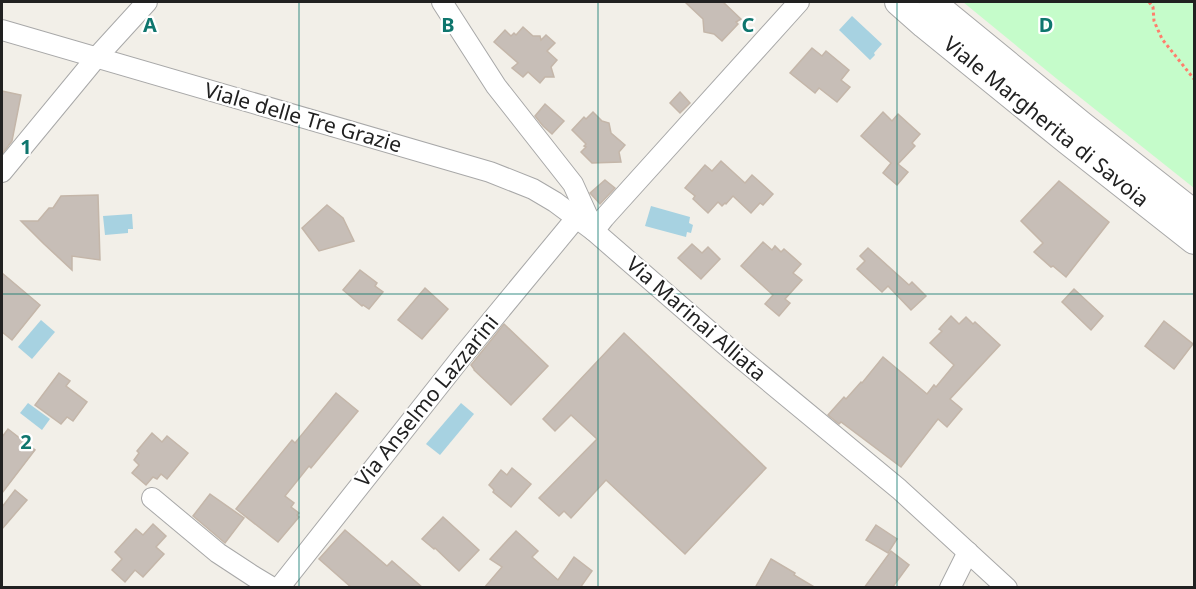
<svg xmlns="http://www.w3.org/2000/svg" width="1196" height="589" viewBox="0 0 1196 589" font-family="'Noto Sans',sans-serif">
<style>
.park{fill:#c5fcca}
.water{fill:#a7d2e1}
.building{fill:#c7beb7;stroke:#c4b6a9;stroke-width:1.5}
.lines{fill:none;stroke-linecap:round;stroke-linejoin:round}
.minor-casing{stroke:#a8a8a8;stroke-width:22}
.tertiary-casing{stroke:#a8a8a8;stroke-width:28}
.path{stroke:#ff7e6c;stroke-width:3;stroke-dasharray:3 3;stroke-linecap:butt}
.minor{stroke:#fff;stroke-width:20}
.tertiary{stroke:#fff;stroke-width:26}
.grid{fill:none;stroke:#0f766e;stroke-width:1.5;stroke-opacity:0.55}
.labels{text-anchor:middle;stroke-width:4.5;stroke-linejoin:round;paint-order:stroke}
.street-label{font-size:21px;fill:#212121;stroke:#fff}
.grid-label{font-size:20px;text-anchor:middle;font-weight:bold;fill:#0f766e;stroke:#fff;stroke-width:4.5;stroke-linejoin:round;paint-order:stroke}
</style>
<rect width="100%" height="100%" fill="#f2efe8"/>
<polygon class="park" points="963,2 1194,2 1194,188 1057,79"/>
<g class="water">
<polygon points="852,16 882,44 874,53 875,55 870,60 839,30"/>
<polygon points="651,206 690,217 689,223 693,225 691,233 687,232 686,237 645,226"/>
<polygon points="132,214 133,229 128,229 128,233 105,235 103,216"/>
<polygon points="41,320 55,332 32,359 18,347"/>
<polygon points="28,403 50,419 42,430 20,413"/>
<polygon points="461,403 474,414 440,455 426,444"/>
</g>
<g class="building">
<polygon points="685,2 723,2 741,19 736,22 738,24 722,41 714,34 704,32 703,19"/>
<polygon points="523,27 533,36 540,36 541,40 546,35 555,43 547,51 557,60 551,67 554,77 545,77 540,83 528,72 523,77 512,68 518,63 494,42 505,30 511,36 514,33 516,35"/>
<polygon points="812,48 822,56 826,51 849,70 841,80 850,87 837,102 819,88 815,93 790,73"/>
<polygon points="2,91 21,95 12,141 2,154"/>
<polygon points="680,92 690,103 680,113 670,103"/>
<polygon points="545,104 564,121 552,134 543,126 535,116"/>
<polygon points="593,112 602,121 609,123 611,133 625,145 619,152 621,162 592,163 581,152 586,147 584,146 586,144 572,130 584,117 586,119"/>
<polygon points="883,112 892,121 898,114 920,134 912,143 915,146 898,164 908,172 897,185 883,173 891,163 861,136"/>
<polygon points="721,161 745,183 752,175 773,194 763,205 760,203 751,213 733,196 726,204 725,203 722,206 718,202 708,213 693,199 695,196 685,188 705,165 712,171"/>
<polygon points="605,180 615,188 600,204 590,193"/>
<polygon points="1059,181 1109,222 1066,277 1053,266 1051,267 1034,252 1043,243 1021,221"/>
<polygon points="98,195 100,260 72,256 72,270 44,244 21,221 38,221 49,208 53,208 61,196"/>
<polygon points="327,205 343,218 354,241 319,251 302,228"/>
<polygon points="763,242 772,250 775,246 781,252 784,249 801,264 793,273 802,280 785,299 790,303 779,316 765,304 773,295 741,266"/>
<polygon points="692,244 702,253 708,247 720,259 701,279 678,258"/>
<polygon points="868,248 909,285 912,282 926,296 911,310 888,286 882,292 857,269 865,261 860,256"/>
<polygon points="360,270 377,283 375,286 383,292 369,309 363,305 362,306 343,290"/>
<polygon points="2,273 40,305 12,340 2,332"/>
<polygon points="425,288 448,309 422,339 398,320"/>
<polygon points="1074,289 1103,316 1091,330 1062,302"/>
<polygon points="951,316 959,324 966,317 973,324 975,322 1000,345 950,399 962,409 947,427 938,419 901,467 841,422 839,424 828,415 844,397 846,399 861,382 862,383 883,357 927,394 934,385 936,387 954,365 930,343 942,331 939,329"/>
<polygon points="1164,321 1193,344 1174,369 1145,346"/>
<polygon points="504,324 548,366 511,405 474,370 474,369 471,365"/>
<polygon points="624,333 766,468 685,554 606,480 571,518 564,511 559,516 539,498 597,439 571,415 555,431 543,419"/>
<polygon points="59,373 70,381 66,386 87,402 73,421 67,417 61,424 35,405"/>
<polygon points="336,393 358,411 311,468 309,466 285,496 294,503 291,507 299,513 297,515 299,517 278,542 236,509 292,440 295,443"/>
<polygon points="8,429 35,450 2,493 2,437"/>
<polygon points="152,433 162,442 167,436 188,453 167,479 161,474 157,479 153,477 146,485 132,473 139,465 134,460 139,453 137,451"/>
<polygon points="512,468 531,484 511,507 493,492 494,490 489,485 501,470 507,475"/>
<polygon points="15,490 27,500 2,529 2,507"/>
<polygon points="210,494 244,518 225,543 193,516"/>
<polygon points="443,517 479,550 459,571 435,548 434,549 422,539"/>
<polygon points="153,524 166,536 156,547 164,554 143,577 135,570 125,582 112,570 122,559 115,552 136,529 143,535"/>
<polygon points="876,525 897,539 888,553 866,540"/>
<polygon points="345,530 387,566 392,561 423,588 352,588 319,559"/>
<polygon points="516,531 538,551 532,557 558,580 574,557 592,571 580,588 484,588 502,567 490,559"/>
<polygon points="891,551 909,565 892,588 864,588"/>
<polygon points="771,559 795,573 794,575 816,588 755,588"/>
</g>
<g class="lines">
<g class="minor-casing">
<g id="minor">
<polyline points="442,2 496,86 573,184 593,228"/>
<polyline points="2,30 490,172 533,189 555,202 594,231 731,350 899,489 1007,588"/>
<polyline points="2,172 96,58 147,2"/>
<polyline points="594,231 604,218 799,2"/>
<polyline points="152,498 218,553 253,576 273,588"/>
<polyline points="279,588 464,354 577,217"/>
<polyline points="950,588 968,552"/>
</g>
</g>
<g class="tertiary-casing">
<g id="tertiary">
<polyline points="898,2 924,25 1067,141 1194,241"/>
<polyline points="932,2 1081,124 1194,213"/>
</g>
</g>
<polyline class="path" points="1149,2 1153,7 1154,21 1162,39 1194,79"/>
<use href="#minor" class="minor"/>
<use href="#tertiary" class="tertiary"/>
</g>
<path class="grid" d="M299,2V588M598,2V588M897,2V588M2,294H1194"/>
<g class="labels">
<g class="street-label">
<text transform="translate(303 118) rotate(16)" y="7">Viale delle Tre Grazie</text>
<text transform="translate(1046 122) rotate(39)" y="7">Viale Margherita di Savoia</text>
<text transform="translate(696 319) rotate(41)" y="7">Via Marinai Alliata</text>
<text transform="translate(427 401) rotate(-51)" y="7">Via Anselmo Lazzarini</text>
</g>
</g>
<g class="grid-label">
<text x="150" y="32">A</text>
<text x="448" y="32">B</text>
<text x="748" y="32">C</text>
<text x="1046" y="32">D</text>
<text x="26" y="154">1</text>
<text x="26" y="449">2</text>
</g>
<rect width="1196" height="589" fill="none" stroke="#212121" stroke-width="6"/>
</svg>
